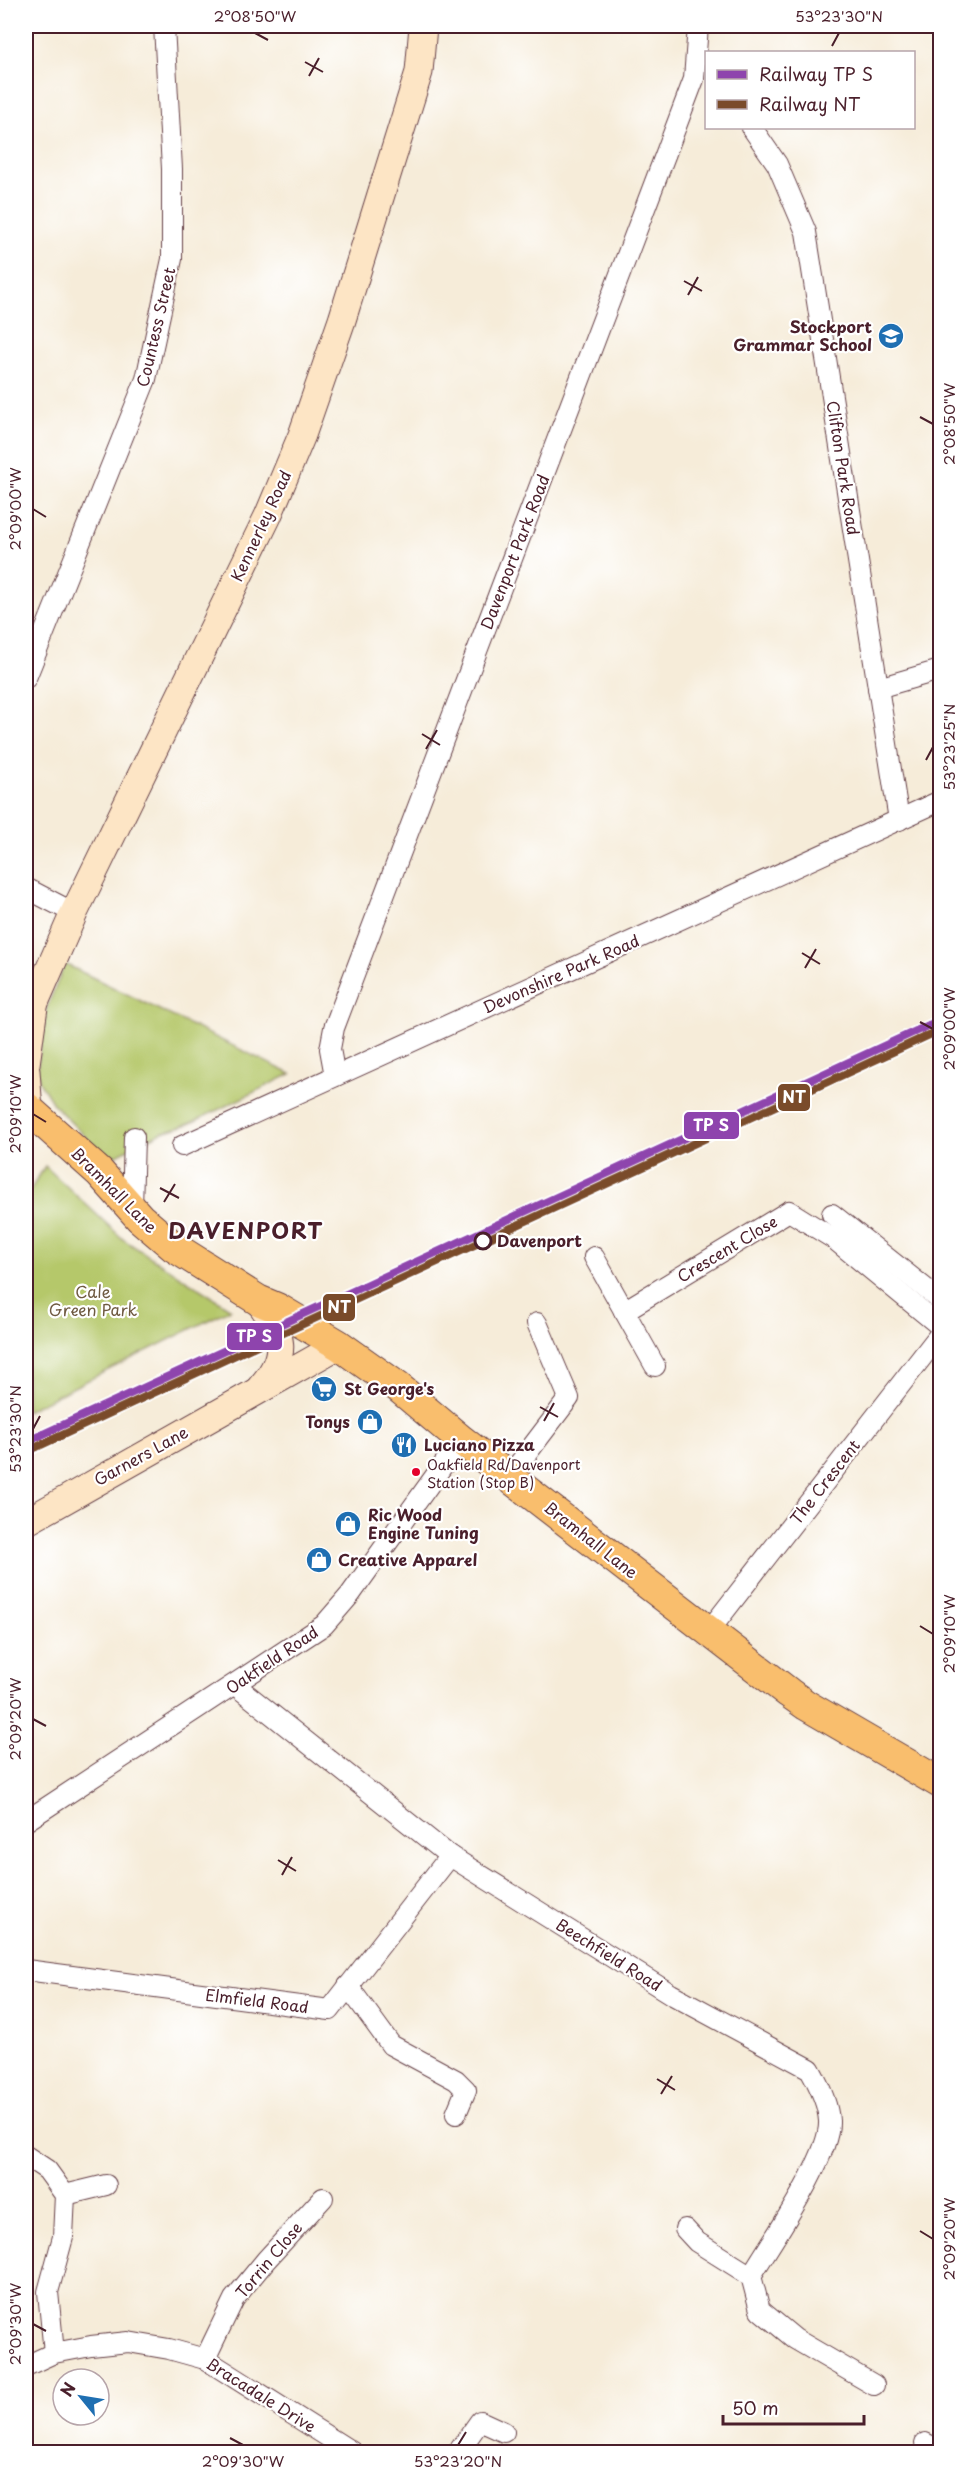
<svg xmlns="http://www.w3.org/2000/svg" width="966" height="2478" viewBox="0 0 966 2478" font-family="'Playpen Sans',sans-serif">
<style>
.green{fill:#b5c86b;stroke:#80744b;stroke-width:1.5}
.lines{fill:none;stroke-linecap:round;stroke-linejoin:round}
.street-casing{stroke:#643e45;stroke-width:22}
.secondary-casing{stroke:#643e45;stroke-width:29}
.primary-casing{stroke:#643e45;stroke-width:32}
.street{stroke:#fff;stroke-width:20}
.secondary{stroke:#fde5c5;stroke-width:27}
.primary{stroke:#f9be6d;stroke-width:30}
.rail-1-casing{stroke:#fff;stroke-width:12}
.rail-2-casing{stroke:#fff;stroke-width:12}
.rail-1{stroke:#8e44ad;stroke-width:8}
.rail-2{stroke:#7a4b2a;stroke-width:8}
.ticks{fill:none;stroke:#4a1f2b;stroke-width:2}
.stop-dot{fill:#fff;stroke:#4a1f2b;stroke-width:3}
.bus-dot{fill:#e4002b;stroke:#fff;stroke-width:2}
.labels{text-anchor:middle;stroke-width:4.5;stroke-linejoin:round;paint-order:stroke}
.bus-label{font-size:14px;fill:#4a1f2b;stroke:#fff;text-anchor:start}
.street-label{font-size:16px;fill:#4a1f2b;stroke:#fff}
.poi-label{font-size:16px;font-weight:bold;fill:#4a1f2b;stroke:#fff;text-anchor:start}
.stop-label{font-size:16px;font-weight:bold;fill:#4a1f2b;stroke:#fff;text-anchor:start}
.park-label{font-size:16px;fill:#6f5a41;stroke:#fff}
.district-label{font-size:22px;font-weight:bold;letter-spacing:1.5px;fill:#4a1f2b;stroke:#fff}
.line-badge{stroke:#fff;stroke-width:2}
.badge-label{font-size:16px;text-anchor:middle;font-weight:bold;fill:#fff}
.neatline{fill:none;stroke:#4a1f2b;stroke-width:2}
.ticks-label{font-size:15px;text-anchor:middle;fill:#4a1f2b}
</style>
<rect width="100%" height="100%" fill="#fff"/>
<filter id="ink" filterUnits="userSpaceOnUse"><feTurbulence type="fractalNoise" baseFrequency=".0167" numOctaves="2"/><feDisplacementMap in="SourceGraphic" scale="12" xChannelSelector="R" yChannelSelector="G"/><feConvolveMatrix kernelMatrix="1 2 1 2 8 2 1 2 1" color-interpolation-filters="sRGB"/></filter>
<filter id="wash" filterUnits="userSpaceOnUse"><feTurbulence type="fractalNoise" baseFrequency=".008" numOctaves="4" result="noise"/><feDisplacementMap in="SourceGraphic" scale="24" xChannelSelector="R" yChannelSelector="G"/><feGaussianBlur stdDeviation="1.35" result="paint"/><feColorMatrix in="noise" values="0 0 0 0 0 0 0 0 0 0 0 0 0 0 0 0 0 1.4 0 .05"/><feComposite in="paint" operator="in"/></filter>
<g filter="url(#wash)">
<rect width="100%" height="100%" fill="#f6ecd9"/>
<g class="green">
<polygon points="65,964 291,1074 189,1124 160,1133 113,1157 105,1157 53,1104 39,1081 37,1069 47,1007"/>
<polygon points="45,1166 124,1240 231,1309 26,1411 26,1197"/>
</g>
</g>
<g filter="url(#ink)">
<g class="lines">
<g class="street-casing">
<g id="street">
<polyline points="752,128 777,164 806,232 899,820"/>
<polyline points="26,678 146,379 172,259 172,169 164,26"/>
<polyline points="878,688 940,670"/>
<polyline points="26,888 74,913"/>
<polyline points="335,1076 330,1049 334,1028 694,79 698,26"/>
<polyline points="182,1146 940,801"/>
<polyline points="132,1208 134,1137"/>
<polyline points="832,1214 940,1300"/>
<polyline points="594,1257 655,1366"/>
<polyline points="624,1311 789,1211 834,1239 940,1326"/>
<polyline points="509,1477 569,1398 537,1323"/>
<polyline points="709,1631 940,1334"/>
<path d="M235,1685L450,1856L671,1994L810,2069C819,2085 828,2103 829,2121C831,2156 771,2242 751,2276L697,2242L685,2229"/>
<polyline points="26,1821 324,1625 350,1595 461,1440"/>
<polyline points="26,1970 330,2010 450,1856"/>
<polyline points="348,1986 391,2045 456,2080 466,2090 456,2114"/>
<polyline points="26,2156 47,2170 65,2195 63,2237 48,2292 54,2353"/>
<polyline points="65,2195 106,2185"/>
<polyline points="751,2276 760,2310 795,2339 874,2385"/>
<polyline points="205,2359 234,2299 266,2260 323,2198"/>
<polyline points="26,2366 54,2353 91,2346 128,2342 169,2349 205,2359 352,2452"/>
<polyline points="925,2443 940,2451"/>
<polyline points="458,2452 480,2421 504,2432"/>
</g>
</g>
<g class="secondary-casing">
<g id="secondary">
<polyline points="26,1023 74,913 268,516 302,435 342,320 419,72 423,26"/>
<polyline points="26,1064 34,1007"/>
<polyline points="26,1071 29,1110"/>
<path d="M258,1300C283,1333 290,1355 260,1388"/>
<polyline points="26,1522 339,1345"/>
</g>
</g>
<g class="primary-casing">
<polyline id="primary" points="26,1107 100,1173 140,1218 174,1247 258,1300 277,1308 339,1345 398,1387 461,1440 789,1693 806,1705 940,1783"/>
</g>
<use href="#street" class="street"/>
<use href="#secondary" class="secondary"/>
<use href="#primary" class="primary"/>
<g class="rail-1-casing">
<polyline id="rail-1" points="26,1442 940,1020"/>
</g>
<g class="rail-2-casing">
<polyline id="rail-2" points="30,1450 940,1030"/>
</g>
<use href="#rail-1" class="rail-1"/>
<use href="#rail-2" class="rail-2"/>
</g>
</g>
<path class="ticks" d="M255,33L268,40M832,46L839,33M305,62L323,72M309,76L319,58M684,281L702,291M688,295L698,277M920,417L933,424M33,509L46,517M422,734L440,745M426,749L437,730M926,760L933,747M802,953L820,964M805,968L816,949M920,1022L933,1029M33,1114L46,1122M160,1188L179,1198M164,1202L175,1184M540,1407L558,1417M544,1421L554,1403M33,1429L40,1416M920,1626L933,1634M33,1719L46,1726M278,1860L296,1871M282,1875L292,1857M657,2079L675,2090M661,2094L672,2076M920,2231L933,2239M33,2324L46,2331M230,2438L243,2445M458,2445L466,2432"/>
<defs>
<g id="school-disc" transform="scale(1.35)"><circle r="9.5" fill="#1f6fb2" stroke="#fff"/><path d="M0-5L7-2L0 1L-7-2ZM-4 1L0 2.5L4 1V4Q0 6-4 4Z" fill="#fff"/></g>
<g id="supermarket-disc" transform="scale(1.35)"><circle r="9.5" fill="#1f6fb2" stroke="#fff"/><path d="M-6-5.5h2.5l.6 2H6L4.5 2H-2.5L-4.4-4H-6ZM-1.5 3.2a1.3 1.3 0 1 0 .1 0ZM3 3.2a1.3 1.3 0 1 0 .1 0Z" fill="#fff"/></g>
<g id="shop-disc" transform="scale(1.35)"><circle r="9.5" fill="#1f6fb2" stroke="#fff"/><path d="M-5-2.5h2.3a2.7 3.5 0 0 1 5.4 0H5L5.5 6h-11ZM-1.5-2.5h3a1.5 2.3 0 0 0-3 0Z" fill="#fff"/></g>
<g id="restaurant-disc" transform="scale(1.35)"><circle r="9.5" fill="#1f6fb2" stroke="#fff"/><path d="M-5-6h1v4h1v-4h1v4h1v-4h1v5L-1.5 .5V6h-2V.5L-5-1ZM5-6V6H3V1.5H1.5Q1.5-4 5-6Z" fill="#fff"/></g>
</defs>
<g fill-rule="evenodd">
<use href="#school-disc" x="891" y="336"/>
<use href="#supermarket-disc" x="324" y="1389"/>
<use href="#shop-disc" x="370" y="1422"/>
<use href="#restaurant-disc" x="404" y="1445"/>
<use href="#shop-disc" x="348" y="1524"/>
<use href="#shop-disc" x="319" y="1560"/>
</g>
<circle class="stop-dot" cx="483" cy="1241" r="8"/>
<circle class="bus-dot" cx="416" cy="1472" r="5"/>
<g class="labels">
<g class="bus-label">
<text x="427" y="1470">Oakfield Rd/Davenport<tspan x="427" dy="18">Station (Stop B)</tspan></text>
</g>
<g class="street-label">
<text transform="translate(156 327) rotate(-77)" y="6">Countess Street</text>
<text transform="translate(843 468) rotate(81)" y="6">Clifton Park Road</text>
<text transform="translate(261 526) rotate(-65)" y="6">Kennerley Road</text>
<text transform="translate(515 552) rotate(-69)" y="6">Davenport Park Road</text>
<text transform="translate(561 974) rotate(-24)" y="6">Devonshire Park Road</text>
<text transform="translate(114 1190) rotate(45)" y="6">Bramhall Lane</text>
<text transform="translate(727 1249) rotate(-31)" y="6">Crescent Close</text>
<text transform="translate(141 1456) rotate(-29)" y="6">Garners Lane</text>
<text transform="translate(825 1482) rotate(-52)" y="6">The Crescent</text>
<text transform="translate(591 1540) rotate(38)" y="6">Bramhall Lane</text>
<text transform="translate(272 1660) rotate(-34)" y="6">Oakfield Road</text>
<text transform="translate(609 1955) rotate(32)" y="6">Beechfield Road</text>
<text transform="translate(257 2001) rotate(7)" y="6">Elmfield Road</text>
<text transform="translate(269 2260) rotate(-50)" y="6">Torrin Close</text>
<text transform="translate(261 2395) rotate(32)" y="6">Bracadale Drive</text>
</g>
<g class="poi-label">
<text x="872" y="333" text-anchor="end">Stockport<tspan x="872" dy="18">Grammar School</tspan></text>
<text x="344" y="1395">St George's</text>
<text x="350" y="1428" text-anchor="end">Tonys</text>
<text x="424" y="1451">Luciano Pizza</text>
<text x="368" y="1521">Ric Wood<tspan x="368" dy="18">Engine Tuning</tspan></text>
<text x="338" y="1566">Creative Apparel</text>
</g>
<g class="stop-label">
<text x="497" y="1247">Davenport</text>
</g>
<g class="park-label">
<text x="93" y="1298">Cale<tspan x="93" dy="18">Green Park</tspan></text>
</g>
<g class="district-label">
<text x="246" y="1239">DAVENPORT</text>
</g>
</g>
<g class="line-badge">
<rect x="777" y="1083" width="34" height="29" rx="6" fill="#7a4b2a"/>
<rect x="683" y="1111" width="57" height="29" rx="6" fill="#8e44ad"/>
<rect x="322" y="1293" width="34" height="29" rx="6" fill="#7a4b2a"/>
<rect x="226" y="1322" width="57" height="29" rx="6" fill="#8e44ad"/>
</g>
<g class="badge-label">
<text x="794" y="1103">NT</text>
<text x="711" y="1131">TP S</text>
<text x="339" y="1313">NT</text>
<text x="254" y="1342">TP S</text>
</g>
<rect width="966" height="2478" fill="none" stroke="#fff" stroke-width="66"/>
<rect x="705" y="51" width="210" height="78" fill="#ffffff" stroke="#b7a5aa" stroke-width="1.5"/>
<rect x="717" y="70" width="30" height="9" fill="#8e44ad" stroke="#b7a5aa" stroke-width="1.5"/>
<text x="759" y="81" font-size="18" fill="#4a1f2b">Railway TP S</text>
<rect x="717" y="100" width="30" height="9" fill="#7a4b2a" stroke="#b7a5aa" stroke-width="1.5"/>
<text x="759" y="111" font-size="18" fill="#4a1f2b">Railway NT</text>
<g transform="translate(81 2397) rotate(300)"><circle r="28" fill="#ffffff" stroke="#b7a5aa" stroke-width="1.5"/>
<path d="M0-4.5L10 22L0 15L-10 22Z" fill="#1f6fb2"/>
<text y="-9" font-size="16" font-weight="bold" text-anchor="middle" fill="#4a1f2b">N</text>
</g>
<path d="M723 2415v9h141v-9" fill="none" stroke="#4a1f2b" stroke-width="3"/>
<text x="732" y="2415" font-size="18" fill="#4a1f2b" stroke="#ffffff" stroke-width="4.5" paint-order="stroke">50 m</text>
<rect x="33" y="33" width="900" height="2412" class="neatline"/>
<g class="ticks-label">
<text x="255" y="22">2°08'50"W</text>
<text x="839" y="22">53°23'30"N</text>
<text transform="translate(950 424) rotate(-90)" y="5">2°08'50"W</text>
<text transform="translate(16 509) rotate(-90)" y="5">2°09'00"W</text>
<text transform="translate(950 747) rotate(-90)" y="5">53°23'25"N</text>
<text transform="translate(950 1029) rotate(-90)" y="5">2°09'00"W</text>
<text transform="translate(16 1114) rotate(-90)" y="5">2°09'10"W</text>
<text transform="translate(16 1429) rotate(-90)" y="5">53°23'30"N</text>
<text transform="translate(950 1634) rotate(-90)" y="5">2°09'10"W</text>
<text transform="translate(16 1719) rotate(-90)" y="5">2°09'20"W</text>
<text transform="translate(950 2239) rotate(-90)" y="5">2°09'20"W</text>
<text transform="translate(16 2324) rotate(-90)" y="5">2°09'30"W</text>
<text x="243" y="2467">2°09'30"W</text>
<text x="458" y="2467">53°23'20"N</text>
</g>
</svg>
